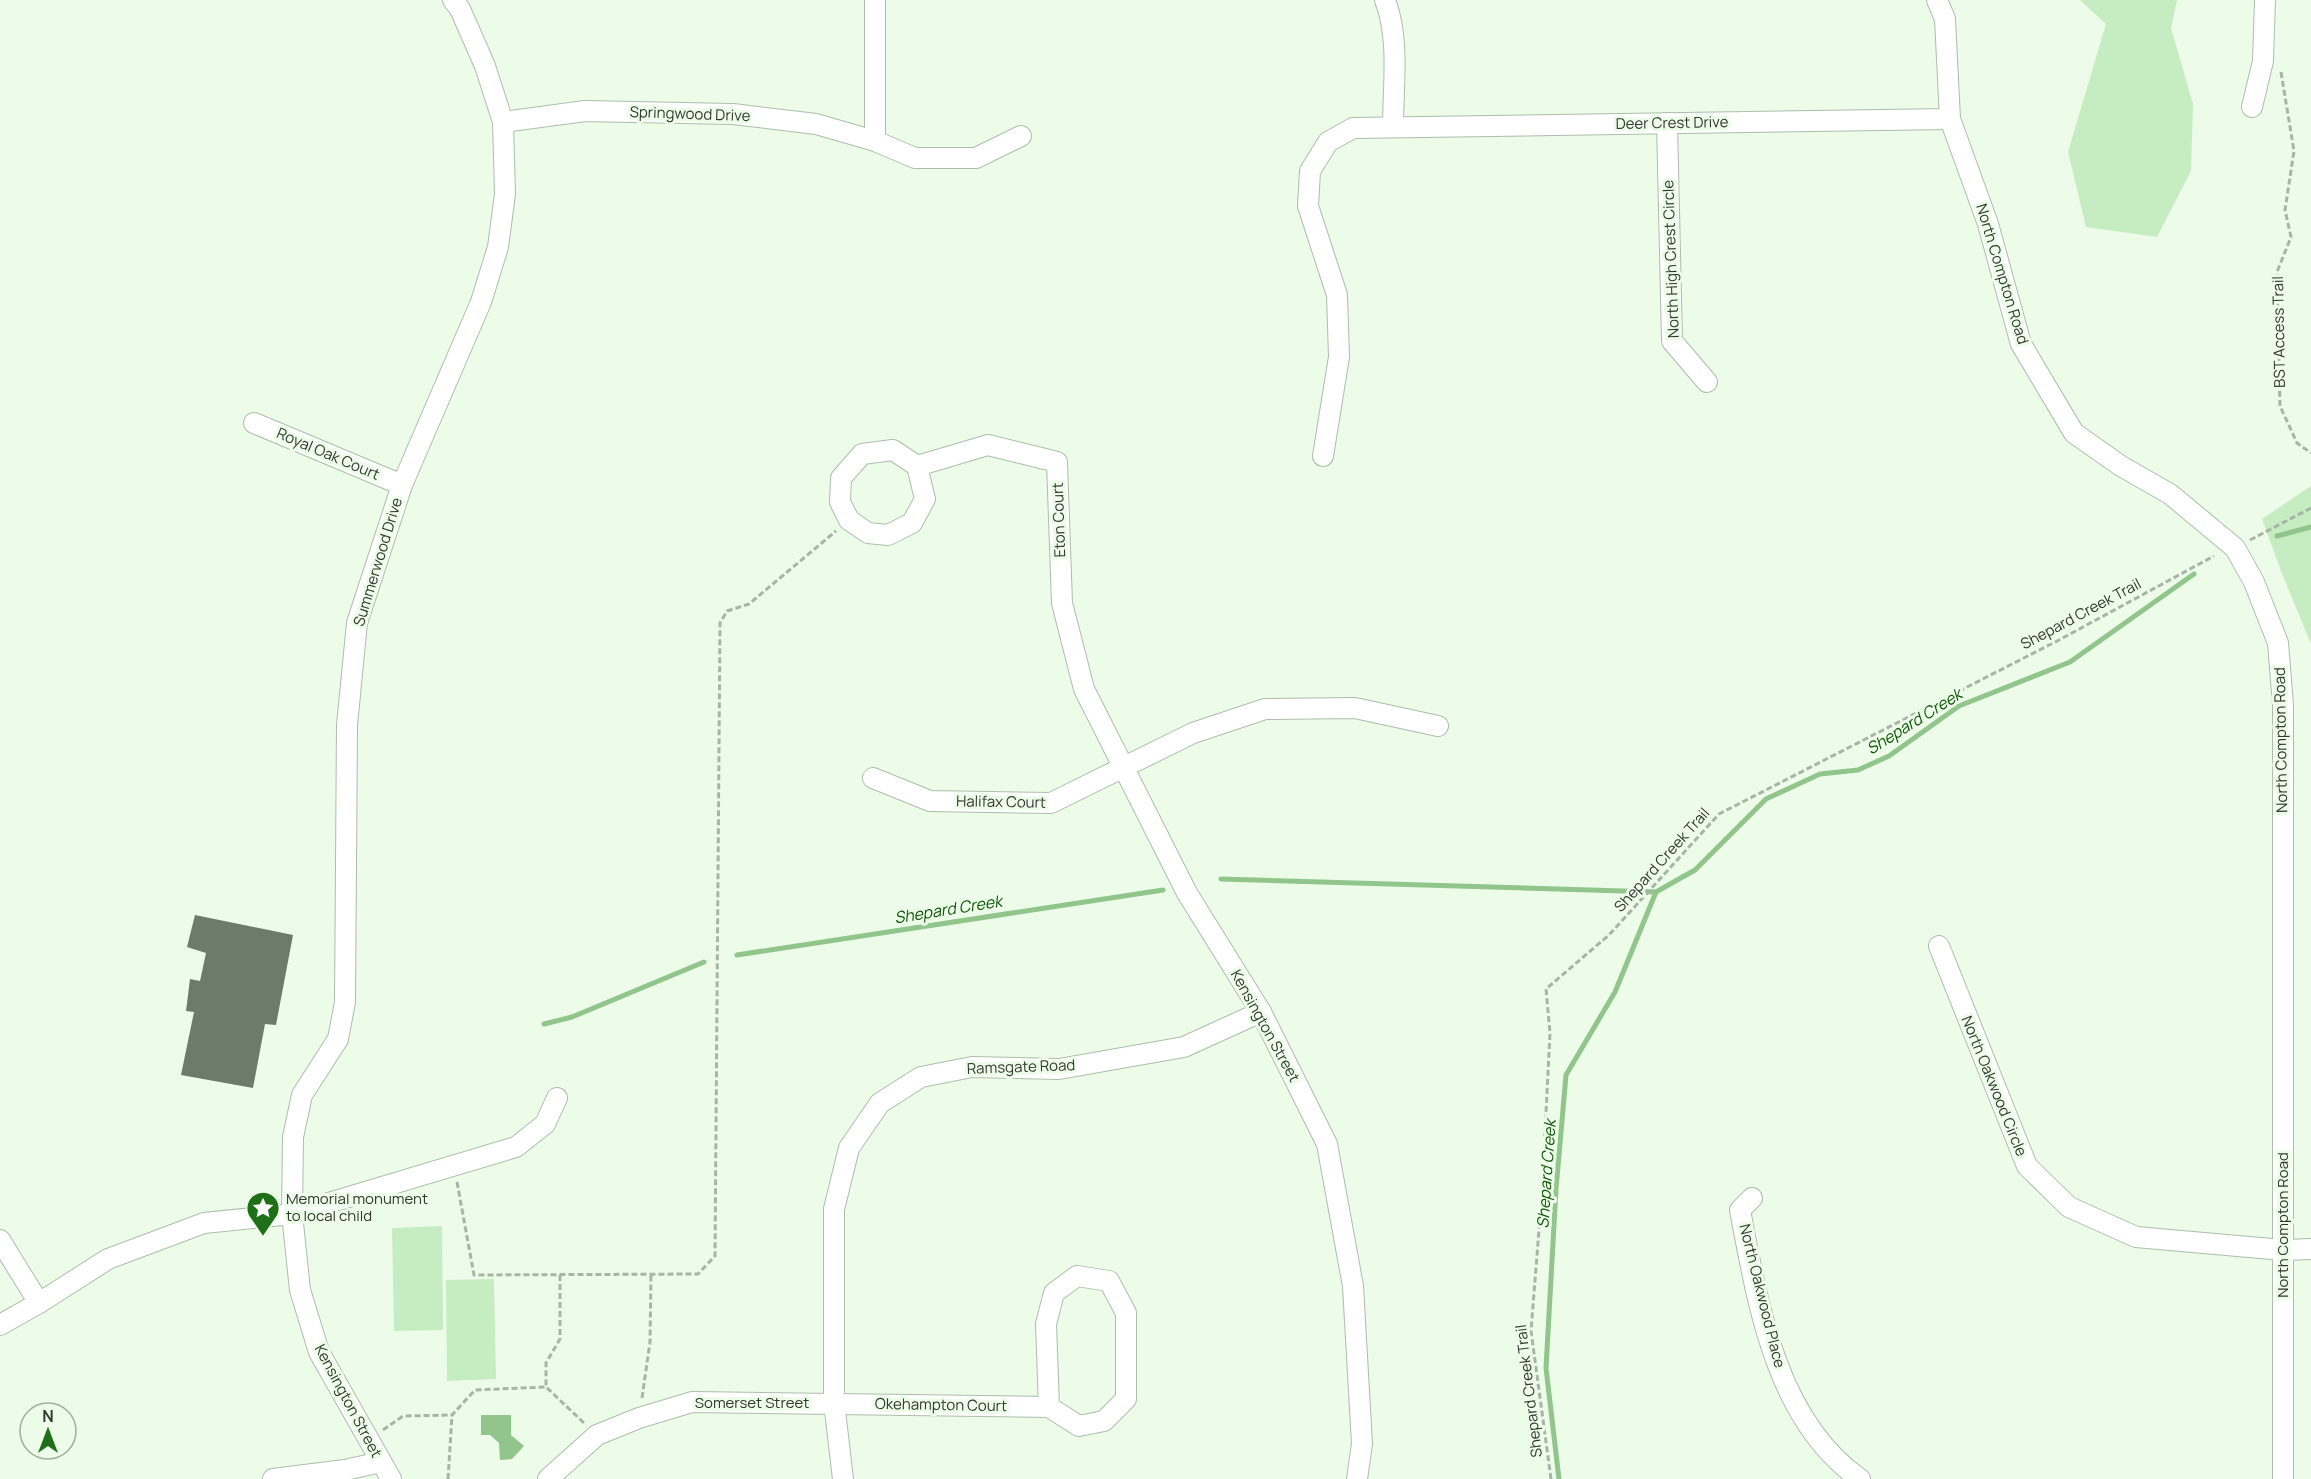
<svg xmlns="http://www.w3.org/2000/svg" width="2311" height="1479" viewBox="0 0 2311 1479" font-family="Manrope,sans-serif">
<style>
.green{fill:#c6ecc1}
.water{fill:#91c58b}
.lines{fill:none;stroke-linecap:round;stroke-linejoin:round}
.stream{stroke:#91c58b;stroke-width:5}
.building{fill:#6d7b6b}
.minor-casing{stroke:#adbdab;stroke-width:22}
.path{stroke:#a8b5a6;stroke-width:3;stroke-dasharray:6 3;stroke-linecap:butt}
.minor{stroke:#fff;stroke-width:20}
.labels{text-anchor:middle;stroke-width:6;stroke-linejoin:round;paint-order:stroke}
.street-label{font-size:15px;fill:#313730;stroke:#ecfce9}
.poi-label{font-size:15px;fill:#313730;stroke:#ecfce9;text-anchor:start}
.water-label{font-size:16px;font-style:italic;fill:#0d5606;stroke:#ecfce9}
</style>
<rect width="100%" height="100%" fill="#ecfce9"/>
<g class="green">
<polygon points="2080,0 2177,0 2171,28 2193,104 2191,171 2157,237 2086,227 2068,152 2106,24"/>
<polygon points="2311,486 2311,644 2281,571 2262,519"/>
<polygon points="442,1226 443,1330 394,1331 392,1228"/>
<polygon points="494,1279 496,1379 447,1381 446,1280"/>
</g>
<polygon class="water" points="481,1415 511,1415 511,1435 524,1446 512,1459 500,1460 499,1443 490,1435 481,1435"/>
<g class="lines">
<g class="stream">
<polyline points="2277,536 2311,527"/>
<polyline points="1221,879 1656,892 1695,870 1766,799 1820,774 1858,770 1889,756 1959,706 2070,662 2194,574"/>
<polyline points="737,955 1163,890"/>
<polyline points="544,1024 572,1017 704,962"/>
<polyline points="1559,1479 1546,1368 1556,1189 1566,1075 1615,992 1656,892"/>
</g>
</g>
<polygon class="building" points="195,915 293,935 276,1025 265,1024 253,1088 181,1075 194,1012 186,1011 190,979 200,981 206,953 187,947"/>
<g class="lines">
<g class="minor-casing">
<g id="minor">
<path d="M1385,0C1400,39 1393,86 1393,127"/>
<polyline points="1937,0 1945,19 1950,119 1988,224 2021,344 2074,433 2121,466 2170,494 2235,548 2254,582 2278,643 2283,705 2283,1479"/>
<polyline points="2252,107 2263,61 2265,0"/>
<polyline points="503,122 585,111 733,114 816,124 875,141 915,158 976,158 1021,136"/>
<polyline points="1667,123 1672,341 1707,382"/>
<polyline points="875,141 875,0"/>
<polyline points="254,423 402,485"/>
<polyline points="1323,456 1339,357 1337,295 1308,206 1310,171 1328,142 1353,128 1950,119"/>
<polyline points="917,466 893,450 862,454 841,478 840,502 849,520 868,533 888,535 912,523 925,499 917,466 988,445 1057,462 1062,603 1084,689 1187,893 1261,1012 1327,1144 1353,1286 1362,1444 1357,1479"/>
<polyline points="873,778 930,801 1051,803 1193,733 1265,709 1355,708 1438,726"/>
<polyline points="1939,946 2027,1166 2069,1207 2136,1237 2283,1250 2311,1249"/>
<path d="M1752,1198L1740,1210C1758,1305 1776,1420 1860,1479"/>
<polyline points="0,1240 39,1303"/>
<polyline points="0,1325 39,1303 108,1259 204,1223 292,1214 516,1147 545,1124 557,1098"/>
<polyline points="273,1479 345,1470 381,1462"/>
<polyline points="391,1479 319,1352 300,1290 292,1214 293,1137 302,1095 338,1039 345,1002 347,725 357,623 402,485 481,302 498,247 505,194 503,122 485,66 460,9 453,0"/>
<polyline points="548,1479 597,1435 639,1418 692,1402 1049,1407 1079,1426 1104,1421 1126,1399 1126,1313 1109,1281 1077,1276 1054,1293 1046,1324 1049,1407"/>
<polyline points="843,1479 834,1402 834,1209 849,1148 880,1103 921,1077 972,1067 1059,1069 1184,1047 1261,1012"/>
</g>
</g>
<g class="path">
<polyline points="2281,72 2294,151 2285,210 2291,237 2277,272 2280,406 2297,443 2311,453"/>
<polyline points="2250,540 2311,508"/>
<polyline points="457,1182 474,1275 698,1274 715,1256 720,623 727,611 749,604 836,531"/>
<polyline points="560,1275 560,1339 546,1363 546,1387 584,1423"/>
<polyline points="642,1398 650,1342 651,1274"/>
<polyline points="383,1430 403,1416 452,1415 475,1390 546,1387"/>
<polyline points="448,1479 452,1415"/>
<polyline points="1551,1479 1531,1331 1542,1192 1550,1033 1546,989 1609,935 1719,814 2059,640 2214,556"/>
</g>
<use href="#minor" class="minor"/>
</g>
<defs>
<g id="sight-pin" transform="scale(1.725)"><path d="M0 17L-7.5 6A9.5 9.5 0 1 1 7.5 6Z" fill="#1e6f17" stroke="#ecfce9"/><path d="M0-6L1.8-2.2L6-1.7L2.9 1.2L3.7 5.4L0 3.3L-3.7 5.4L-2.9 1.2L-6-1.7L-1.8-2.2Z" fill="#fff"/></g>
</defs>
<g fill-rule="evenodd">
<use href="#sight-pin" x="263" y="1208"/>
</g>
<g class="labels">
<g class="street-label">
<text transform="translate(690 114) rotate(2)" y="5">Springwood Drive</text>
<text transform="translate(1672 123) rotate(-1)" y="5">Deer Crest Drive</text>
<text transform="translate(1671 259) rotate(-92)" y="5">North High Crest Circle</text>
<text transform="translate(2002 274) rotate(73)" y="5">North Compton Road</text>
<text transform="translate(2279 332) rotate(-91)" y="5">BST Access Trail</text>
<text transform="translate(328 454) rotate(23)" y="5">Royal Oak Court</text>
<text transform="translate(1059 520) rotate(-92)" y="5">Eton Court</text>
<text transform="translate(378 562) rotate(-73)" y="5">Summerwood Drive</text>
<text transform="translate(2081 614) rotate(-28)" y="5">Shepard Creek Trail</text>
<text transform="translate(2281 740) rotate(-91)" y="5">North Compton Road</text>
<text transform="translate(1001 802) rotate(1)" y="5">Halifax Court</text>
<text transform="translate(1662 860) rotate(-48)" y="5">Shepard Creek Trail</text>
<text transform="translate(1265 1026) rotate(61)" y="5">Kensington Street</text>
<text transform="translate(1021 1067) rotate(-2)" y="5">Ramsgate Road</text>
<text transform="translate(1994 1086) rotate(68)" y="5">North Oakwood Circle</text>
<text transform="translate(2283 1225) rotate(-90)" y="5">North Compton Road</text>
<text transform="translate(1762 1296) rotate(76)" y="5">North Oakwood Place</text>
<text transform="translate(1529 1391) rotate(-97)" y="5">Shepard Creek Trail</text>
<text transform="translate(348 1401) rotate(62)" y="5">Kensington Street</text>
<text x="752" y="1408">Somerset Street</text>
<text transform="translate(941 1405) rotate(1)" y="5">Okehampton Court</text>
</g>
<g class="poi-label">
<text x="286" y="1204">Memorial monument<tspan x="286" dy="17">to local child</tspan></text>
</g>
<g class="water-label">
<text transform="translate(1914 721) rotate(-32)" y="6">Shepard Creek</text>
<text transform="translate(948 909) rotate(-9)" y="6">Shepard Creek</text>
<text transform="translate(1546 1174) rotate(-86)" y="6">Shepard Creek</text>
</g>
</g>
<g transform="translate(48 1431)"><circle r="28" fill="#ecfce9" stroke="#a1ad9f" stroke-width="1.5"/>
<path d="M0-4.5L10 22L0 15L-10 22Z" fill="#1e6f17"/>
<text y="-9" font-size="16" font-weight="bold" text-anchor="middle" fill="#313730">N</text>
</g>
</svg>
